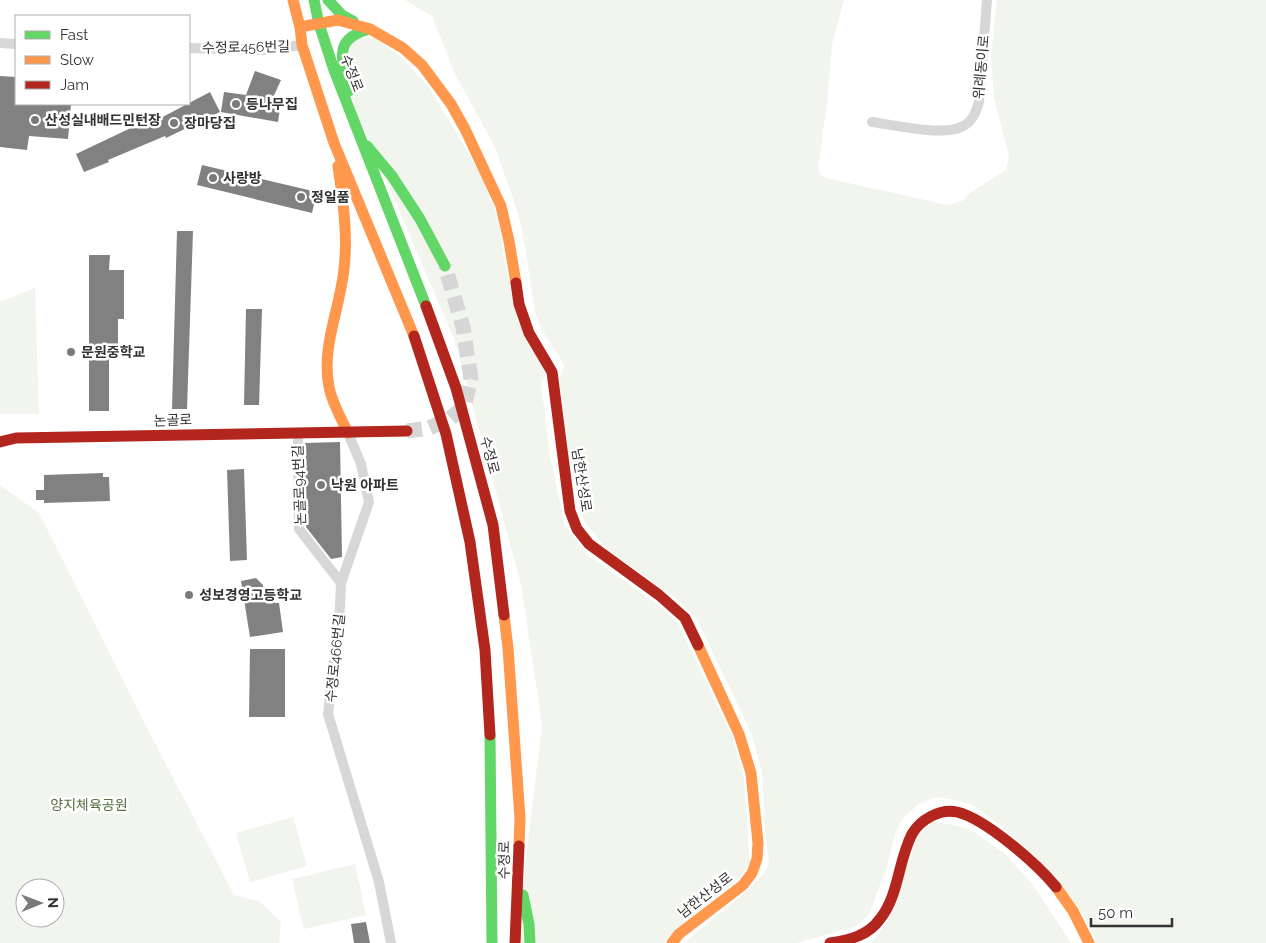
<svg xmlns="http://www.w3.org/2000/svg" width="1266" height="943" viewBox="0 0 1266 943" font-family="Raleway,'Noto Sans KR',sans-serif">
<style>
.green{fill:#f1f5ed;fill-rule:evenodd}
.building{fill:#818181}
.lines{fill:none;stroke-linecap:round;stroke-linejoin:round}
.secondary-tunnel{stroke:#d6d6d6;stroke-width:15;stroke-dasharray:15 8;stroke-linecap:butt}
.street{stroke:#d7d7d7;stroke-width:10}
.fast{stroke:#63d668;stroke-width:11}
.slow{stroke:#ff974d;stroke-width:11}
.jam{stroke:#b3261e;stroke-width:11}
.poi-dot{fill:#7a7a7a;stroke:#fff;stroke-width:2}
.labels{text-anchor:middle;stroke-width:5;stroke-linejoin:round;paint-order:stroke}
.street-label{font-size:14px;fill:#333;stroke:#fff}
.poi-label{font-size:14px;font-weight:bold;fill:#333;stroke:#fff;text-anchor:start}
.park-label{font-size:14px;fill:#56703f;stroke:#fff}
</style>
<rect width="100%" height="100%" fill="#fff"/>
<g class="green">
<polygon points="405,0 844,0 832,44 827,103 818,170 820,175 826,178 948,205 962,201 970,193 1006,170 1009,156 994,97 991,57 997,0 1266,0 1266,943 1097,943 1084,916 1076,904 1033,854 995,821 971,804 955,800 936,797 919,804 902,819 895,834 887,866 869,914 857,926 797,943 684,943 750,888 761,877 769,864 765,830 762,772 751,732 696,618 678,600 607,550 583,519 568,448 559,378 565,366 542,330 535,313 525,245 518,213 495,147 455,74 432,16"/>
<polygon points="348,38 374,38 400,56 428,86 457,134 480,173 499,219 503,253 517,319 547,372 541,384 550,455 565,526 589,556 660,606 678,623 733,738 744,778 750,862 742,875 730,886 669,936 663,943 516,943 542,725 521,584 455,341 401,215 358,117 341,59"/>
<polygon points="35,288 39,414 0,414 0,302"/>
<path d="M0,485L39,513L144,722L234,895L259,901L281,922L279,943H0ZM25,888H55V918H25Z"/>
<polygon points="293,817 307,866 250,882 236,833"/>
<polygon points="933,821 958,826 974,832 1005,854 1033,885 1071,943 867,943 874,940 888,921 917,837"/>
<polygon points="355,864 366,915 304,929 292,879"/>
</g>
<g class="building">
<polygon points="255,71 281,80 272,100 281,101 278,122 221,112 224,92 246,95"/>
<polygon points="0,76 16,77 16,104 71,104 68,139 29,136 27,150 0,147"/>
<polygon points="210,92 220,112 166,138 165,136 108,160 109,162 84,172 76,154 154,117 155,121"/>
<polygon points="202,165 317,192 312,213 197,185"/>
<polygon points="177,231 193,231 187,409 172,409"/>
<polygon points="89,255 110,255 109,270 124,270 124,319 118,319 118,348 109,348 109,411 89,411"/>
<polygon points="246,309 262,309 259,405 244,405"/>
<polygon points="340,442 342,557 331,559 306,527 305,443"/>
<polygon points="244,469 247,560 230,561 227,470"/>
<polygon points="103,473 103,477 109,477 110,501 44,503 44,500 36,500 36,490 44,490 44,475"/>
<polygon points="256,578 263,585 265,599 274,598 275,603 279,603 283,632 250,637 241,581"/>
<polygon points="250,649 285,649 285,717 249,717"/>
<polygon points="366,922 370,943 354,943 351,924"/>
</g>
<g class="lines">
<polyline class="secondary-tunnel" points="407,431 429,428 450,419 464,406 471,379 463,327 445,266"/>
<g class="street">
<polyline points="0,43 16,44"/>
<polyline points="189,48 267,50 302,45"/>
<path d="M872,122C893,125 943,136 961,127C972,123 976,112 979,102L987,0"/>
<polyline points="298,433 299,529 341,583"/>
<polyline points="348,433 361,464 369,502 341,583 340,607 328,714 379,882 391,943"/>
</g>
<g class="fast">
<polyline points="314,0 319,24 334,70 426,306"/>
<polyline points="328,0 342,15 353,21"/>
<path d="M349,91C343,60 331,39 370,29"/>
<polyline points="367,146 392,176 420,219 445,266"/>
<polyline points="490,735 492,943"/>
<polyline points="523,895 529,924 530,943"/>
</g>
<g class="slow">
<polyline points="293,0 300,27 302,45 334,143 414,336"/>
<polyline points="300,27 338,20 370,29 403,48 422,65 451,104 465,129 501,206 509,241 516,283"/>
<path d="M338,166C343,201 348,234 344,269C340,309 321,347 329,387C332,403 341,418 348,433"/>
<polyline points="504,615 508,648 520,818 519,846"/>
<polyline points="1056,887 1073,911 1089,943"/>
<polyline points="672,943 679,934 743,885 752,873 757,859 758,843 751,773 739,734 698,645"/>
</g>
<g class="jam">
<polyline points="516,283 519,304 529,333 552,372 570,511 577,529 589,544 659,595 685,618 698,645"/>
<polyline points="426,306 456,388 493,525 504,615"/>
<polyline points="414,336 446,434 470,542 485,650 490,735"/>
<polyline points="0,442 16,438 407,431"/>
<polyline points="515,943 519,846"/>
<path d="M830,943C849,940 868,936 880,919C899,895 898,861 912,834C920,820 940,808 957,812C986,819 1037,864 1056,887"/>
</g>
</g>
<g class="poi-dot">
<circle cx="236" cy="104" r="5"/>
<circle cx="35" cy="120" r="5"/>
<circle cx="174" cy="123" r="5"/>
<circle cx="213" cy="178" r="5"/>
<circle cx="301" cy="197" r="5"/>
<circle cx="71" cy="352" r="5"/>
<circle cx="321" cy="485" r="5"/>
<circle cx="189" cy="595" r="5"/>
</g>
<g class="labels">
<g class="street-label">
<text transform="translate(246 47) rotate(-1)" y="5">수정로456번길</text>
<text transform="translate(981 67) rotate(-85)" y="5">위례동이로</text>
<text transform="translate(352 73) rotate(69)" y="5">수정로</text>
<text transform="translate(173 420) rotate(-2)" y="5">논골로</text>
<text transform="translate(490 455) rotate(75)" y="5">수정로</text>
<text transform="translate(582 480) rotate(81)" y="5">남한산성로</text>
<text transform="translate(299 485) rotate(-92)" y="5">논골로94번길</text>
<text transform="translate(335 658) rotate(-84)" y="5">수정로466번길</text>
<text transform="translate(504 860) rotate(-89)" y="5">수정로</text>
<text transform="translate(705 895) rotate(-38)" y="5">남한산성로</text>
</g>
<g class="poi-label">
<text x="246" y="109">등나무집</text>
<text x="45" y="125">산성실내배드민턴장</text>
<text x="184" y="128">장마당집</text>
<text x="223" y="183">사랑방</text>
<text x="311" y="202">정일품</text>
<text x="81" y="357">문원중학교</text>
<text x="331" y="490">낙원 아파트</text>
<text x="199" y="600">성보경영고등학교</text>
</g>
<g class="park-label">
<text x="89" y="810">양지체육공원</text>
</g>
</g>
<rect x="15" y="15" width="175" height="90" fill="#ffffff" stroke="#adadad"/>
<rect x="25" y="31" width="25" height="8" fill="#63d668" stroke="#adadad"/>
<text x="60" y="40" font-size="15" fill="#333333">Fast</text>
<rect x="25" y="56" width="25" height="8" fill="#ff974d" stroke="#adadad"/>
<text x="60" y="65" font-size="15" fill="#333333">Slow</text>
<rect x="25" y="81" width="25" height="8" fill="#b3261e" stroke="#adadad"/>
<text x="60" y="90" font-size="15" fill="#333333">Jam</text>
<g transform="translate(40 903) rotate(89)"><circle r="24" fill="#ffffff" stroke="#adadad"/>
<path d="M0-4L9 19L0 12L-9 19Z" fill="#7a7a7a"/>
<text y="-8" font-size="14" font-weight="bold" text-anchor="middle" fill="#333333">N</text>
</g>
<path d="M1091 918v8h81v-8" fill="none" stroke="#333333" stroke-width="2.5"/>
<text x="1098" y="918" font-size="15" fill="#333333" stroke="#ffffff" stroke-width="4" paint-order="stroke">50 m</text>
</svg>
